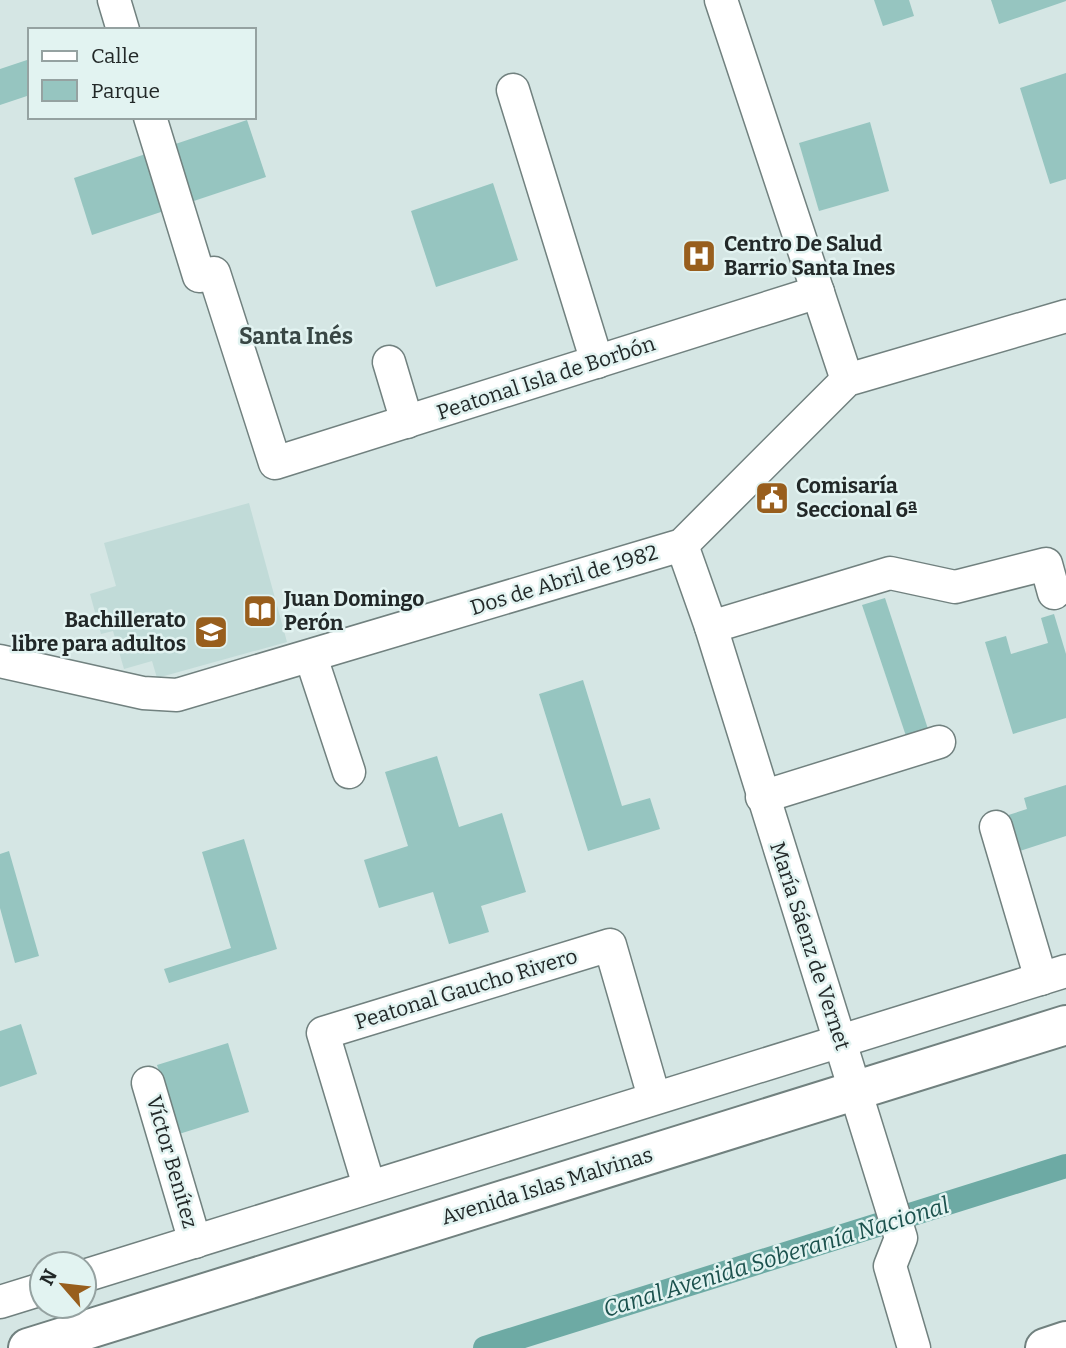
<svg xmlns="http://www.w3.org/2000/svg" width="1066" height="1348" viewBox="0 0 1066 1348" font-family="Bitter,serif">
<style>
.built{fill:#c1dbd8}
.green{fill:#96c5c0}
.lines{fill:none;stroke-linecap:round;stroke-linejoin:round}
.canal{stroke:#6daaa4;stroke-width:24}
.minor-casing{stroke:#71817f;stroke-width:35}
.major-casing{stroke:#71817f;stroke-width:42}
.minor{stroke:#fff;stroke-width:32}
.major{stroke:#fff;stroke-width:38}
.labels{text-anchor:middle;stroke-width:5;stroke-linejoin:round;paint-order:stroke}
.poi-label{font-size:21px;font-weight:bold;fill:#222828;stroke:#e2f3f1;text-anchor:start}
.street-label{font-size:21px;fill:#222828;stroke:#e2f3f1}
.neighbourhood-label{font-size:23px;font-weight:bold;fill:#394745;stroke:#e2f3f1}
.water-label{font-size:23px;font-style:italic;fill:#1b514d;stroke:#e2f3f1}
</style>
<rect width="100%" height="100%" fill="#d5e6e4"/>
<polygon class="built" points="249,503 287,642 157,678 152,661 124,669 113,631 101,634 90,594 116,586 104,543"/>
<g class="green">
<polygon points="874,0 909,0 914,16 883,26"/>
<polygon points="991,0 1066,0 1066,1 999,24"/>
<polygon points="30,59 30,95 0,105 0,69"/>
<polygon points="1066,73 1066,179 1050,184 1020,88"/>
<polygon points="247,120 266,177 92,235 74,178"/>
<polygon points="870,122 889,191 819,211 799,143"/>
<polygon points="493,183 518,260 436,287 411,211"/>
<polygon points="885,598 929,732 907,739 862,605"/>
<polygon points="1054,614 1066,654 1066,718 1013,734 985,642 1006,636 1011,654 1048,643 1041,618"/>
<polygon points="583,680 622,806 650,798 660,829 588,851 539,694"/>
<polygon points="437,756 459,827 502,813 526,892 481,906 489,932 449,944 433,892 379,908 364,860 408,846 385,772"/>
<polygon points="1066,785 1066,836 1014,853 1002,817 1027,809 1024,798"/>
<polygon points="244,839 277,949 169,983 164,969 231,948 202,852"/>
<polygon points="9,851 39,956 15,963 0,908 0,854"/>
<polygon points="21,1024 37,1074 0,1087 0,1031"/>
<polygon points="228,1043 249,1112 179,1134 157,1065"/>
</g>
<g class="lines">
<polyline class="canal" points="485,1348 1066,1166"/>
<g class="minor-casing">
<g id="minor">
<polyline points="114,0 123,30"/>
<polyline points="721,0 847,380"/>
<polyline points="513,90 597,362"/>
<polyline points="150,117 199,276 214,273 275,463 818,292"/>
<polyline points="389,362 407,422"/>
<polyline points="682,545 711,627 901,1238 890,1266 914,1348"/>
<polyline points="711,627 890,573 955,587 1046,564 1054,593"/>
<polyline points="311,657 349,772"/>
<polyline points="0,661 143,693 177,695 682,545 847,380 1066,316"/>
<polyline points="762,797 939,742"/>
<polyline points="996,827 1041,979"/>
<polyline points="148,1083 195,1242"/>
<polyline points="369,1186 323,1033 610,945 654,1097"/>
<polyline points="84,1276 1066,971"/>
<polyline points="0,1302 42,1289"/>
</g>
</g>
<g class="major-casing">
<g id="major">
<polyline points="28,1348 1066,1025"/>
<polyline points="1045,1348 1066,1341"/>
</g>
</g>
<use href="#minor" class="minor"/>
<use href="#major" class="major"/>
</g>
<defs>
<g id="hospital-square" transform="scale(1.75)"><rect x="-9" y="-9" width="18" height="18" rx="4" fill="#985e1d" stroke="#e2f3f1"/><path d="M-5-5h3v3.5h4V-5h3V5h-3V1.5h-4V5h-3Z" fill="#fff"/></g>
<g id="civic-square" transform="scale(1.75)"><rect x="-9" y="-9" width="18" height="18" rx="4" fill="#985e1d" stroke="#e2f3f1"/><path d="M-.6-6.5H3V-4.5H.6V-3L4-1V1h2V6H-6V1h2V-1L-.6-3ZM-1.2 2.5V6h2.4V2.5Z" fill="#fff"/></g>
<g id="library-square" transform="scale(1.75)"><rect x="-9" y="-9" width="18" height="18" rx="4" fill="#985e1d" stroke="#e2f3f1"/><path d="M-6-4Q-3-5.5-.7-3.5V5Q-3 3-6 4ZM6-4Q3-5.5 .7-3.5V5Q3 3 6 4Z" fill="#fff"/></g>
<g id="school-square" transform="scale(1.75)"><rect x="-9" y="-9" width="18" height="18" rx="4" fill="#985e1d" stroke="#e2f3f1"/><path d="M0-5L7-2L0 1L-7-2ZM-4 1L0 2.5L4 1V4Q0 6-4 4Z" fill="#fff"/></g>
</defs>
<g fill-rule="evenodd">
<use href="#hospital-square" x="699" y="256"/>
<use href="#civic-square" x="772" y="498"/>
<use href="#library-square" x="260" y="611"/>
<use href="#school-square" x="211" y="632"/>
</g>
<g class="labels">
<g class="poi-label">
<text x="724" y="251">Centro De Salud<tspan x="724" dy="24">Barrio Santa Ines</tspan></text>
<text x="796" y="493">Comisaría<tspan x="796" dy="24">Seccional 6ª</tspan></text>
<text x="284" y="606">Juan Domingo<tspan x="284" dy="24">Perón</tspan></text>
<text x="186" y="627" text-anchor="end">Bachillerato<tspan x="186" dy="24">libre para adultos</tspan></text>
</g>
<g class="street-label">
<text transform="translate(546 378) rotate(-18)" y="7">Peatonal Isla de Borbón</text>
<text transform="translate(564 580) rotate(-17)" y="7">Dos de Abril de 1982</text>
<text transform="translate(810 946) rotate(72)" y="7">María Sáenz de Vernet</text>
<text transform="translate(466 989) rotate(-17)" y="7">Peatonal Gaucho Rivero</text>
<text transform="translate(172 1162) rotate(74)" y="7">Víctor Benítez</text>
<text transform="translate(547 1186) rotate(-17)" y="7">Avenida Islas Malvinas</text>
</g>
<g class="neighbourhood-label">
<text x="296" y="344">Santa Inés</text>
</g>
<g class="water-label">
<text transform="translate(776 1257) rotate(-17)" y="8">Canal Avenida Soberanía Nacional</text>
</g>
</g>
<rect x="28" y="28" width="228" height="91" fill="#e2f3f1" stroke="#95a2a1" stroke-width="2"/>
<rect x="42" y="51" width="35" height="10" fill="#ffffff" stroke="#95a2a1" stroke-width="2"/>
<text x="91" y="63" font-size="21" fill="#222828">Calle</text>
<rect x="42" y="80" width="35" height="21" fill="#96c5c0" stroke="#95a2a1" stroke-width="2"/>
<text x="91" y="98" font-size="21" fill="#222828">Parque</text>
<g transform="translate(63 1285) rotate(298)"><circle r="33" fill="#e2f3f1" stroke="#95a2a1" stroke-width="2"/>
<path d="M0-5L12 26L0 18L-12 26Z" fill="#985e1d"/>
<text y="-10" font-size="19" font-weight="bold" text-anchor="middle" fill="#222828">N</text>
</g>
</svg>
